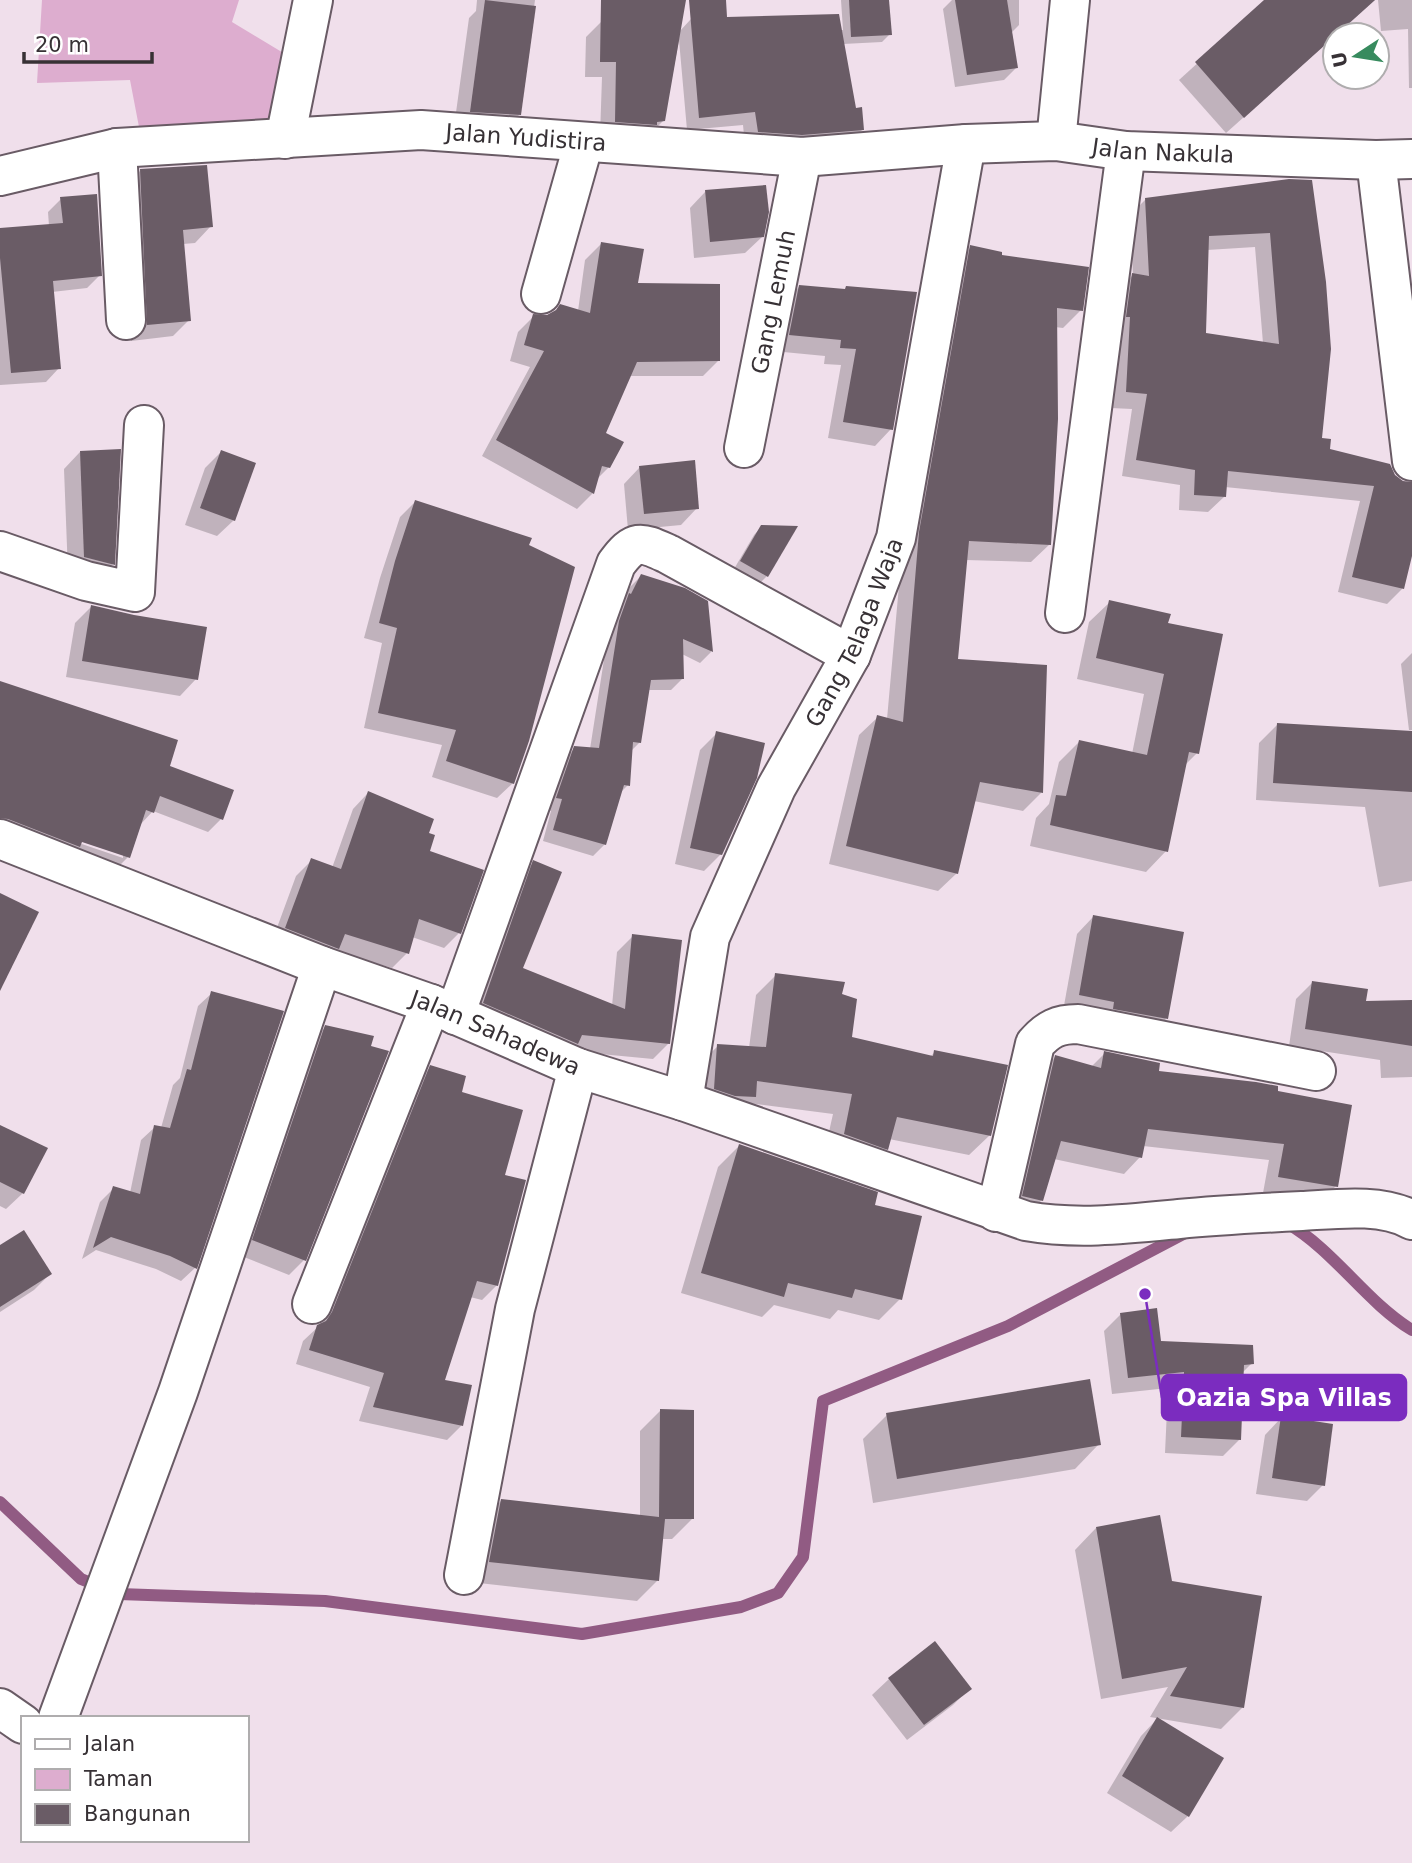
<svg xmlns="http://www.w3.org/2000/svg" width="1412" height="1863" viewBox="0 0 1412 1863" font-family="'DejaVu Sans',sans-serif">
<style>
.green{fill:#ddadcf}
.shadow{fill:#0003;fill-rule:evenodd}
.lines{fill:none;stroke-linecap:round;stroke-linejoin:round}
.stream{stroke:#915b83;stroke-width:12}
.building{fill:#6a5c66;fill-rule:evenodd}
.minor-casing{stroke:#695b65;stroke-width:42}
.minor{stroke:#fff;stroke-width:38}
.labels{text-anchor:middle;stroke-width:7;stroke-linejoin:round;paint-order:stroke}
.street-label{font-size:23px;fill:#373135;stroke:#fff}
.leader{fill:none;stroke:#7b2cbf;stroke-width:2.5}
.callout-dot{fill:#7b2cbf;stroke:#fff;stroke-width:2.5}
.callout{fill:#7b2cbf;stroke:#7b2cbf;stroke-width:2.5}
.callout-label{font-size:24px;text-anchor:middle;font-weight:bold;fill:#fff}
</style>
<rect width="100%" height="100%" fill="#f0dfeb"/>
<polygon class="green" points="42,0 239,0 232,22 300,63 283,143 139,127 130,80 37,83"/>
<g class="shadow">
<polygon points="477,0 535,0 520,114 503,131 454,127 469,18 476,11"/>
<polygon points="841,0 887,0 890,34 882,42 843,44 855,110 863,129 849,143 745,145 743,125 687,130 679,40 664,120 648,136 600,136 602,77 585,77 586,37 601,22 679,32 691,19 841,30 843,30"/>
<polygon points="952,0 1019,0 1019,25 1011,33 1016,68 1004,80 955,87 943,9"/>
<polygon points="1267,0 1375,0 1226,133 1179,80"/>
<polygon points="1378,0 1412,0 1412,88 1409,88 1408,29 1381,31"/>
<polygon points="141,170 211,226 195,243 183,244 189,320 173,336 131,341 124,187"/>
<path d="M1289,181L1320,439L1328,450L1394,476L1403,483L1412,484V548L1402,589L1387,604L1338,592L1360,501L1225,487L1224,497L1208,512L1179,510L1180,485L1122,476L1132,409L1111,408L1117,291L1133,275L1130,215L1145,200ZM1255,247L1263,343L1205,335L1207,250Z"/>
<polygon points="706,191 762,237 745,253 694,258 690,208"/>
<polygon points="61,199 100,275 87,288 52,292 59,368 46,382 0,385 0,230 49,226 48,212"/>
<polygon points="601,244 636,285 719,360 703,376 629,376 603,433 609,467 596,480 593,493 577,509 482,456 530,367 510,361 518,332 534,316 547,317 578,311 585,260"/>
<polygon points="971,247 999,257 1081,310 1063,328 1055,327 1050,544 1031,562 966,560 956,661 1041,793 1023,811 974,801 957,873 938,891 829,864 859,735 878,717 887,719 902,552 953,265"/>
<polygon points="799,287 843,291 891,429 875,446 828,438 841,365 824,364 825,356 773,351 783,304"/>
<polygon points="80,452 113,564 96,581 68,573 64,469"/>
<polygon points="221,452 234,520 217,536 185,525 205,468"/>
<polygon points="640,467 697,508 681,525 628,530 624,484"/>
<polygon points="415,502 513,783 497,798 432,777 442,745 364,728 382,643 364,638 380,578 400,517"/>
<polygon points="762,526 767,576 759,584 734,569 754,535"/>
<polygon points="641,576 706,602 711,652 700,663 682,654 682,679 671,690 648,690 640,742 631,751 628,785 620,793 605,844 593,856 543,841 551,811 546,809 563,760 575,748 590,749 608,634 618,606 623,601 630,587"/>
<polygon points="1110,602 1166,624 1197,753 1185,765 1166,851 1146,872 1030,846 1036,818 1049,804 1059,762 1079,742 1132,754 1144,694 1077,679 1089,622"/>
<polygon points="92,606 196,679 180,696 66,677 75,623"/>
<polygon points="1412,653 1412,730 1409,730 1401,664"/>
<path d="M0,683L167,767L221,819L208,832L153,811L139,826L128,857L115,870L0,833ZM74,838L123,854V858L73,841Z"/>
<polygon points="1277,725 1412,733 1412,881 1379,887 1365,807 1256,800 1259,743"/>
<polygon points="717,733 721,854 704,871 675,864 700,750"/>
<polygon points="368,793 427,834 427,852 459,933 444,948 412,937 407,953 392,968 335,951 271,944 296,876 312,860 332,868 353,809"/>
<polygon points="534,862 521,969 612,1006 617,952 633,936 669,1043 653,1059 569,1051 468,1018 518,878"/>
<polygon points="1093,917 1166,1019 1150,1035 1063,1011 1077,934"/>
<polygon points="776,975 840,996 850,1039 930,1057 935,1052 990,1135 969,1155 889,1139 887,1149 866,1169 824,1154 833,1114 748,1103 734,1117 695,1109 697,1066 718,1046 749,1048 756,995"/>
<polygon points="1313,982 1364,1003 1412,1002 1412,1077 1381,1078 1380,1060 1289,1046 1296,999"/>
<polygon points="212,993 195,1268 181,1281 156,1269 96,1250 82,1259 100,1202 114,1188 130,1193 141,1140 155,1127 161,1128 173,1085 180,1078 198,1006"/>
<polygon points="326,1026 304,1260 289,1275 239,1255 311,1042"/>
<polygon points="1105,1053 1157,1073 1276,1093 1336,1186 1319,1203 1263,1193 1269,1160 1143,1146 1140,1157 1124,1174 1054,1159 1042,1200 1025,1217 1007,1213 1039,1074 1055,1057 1091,1067"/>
<polygon points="431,1067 459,1094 503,1176 497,1285 482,1300 470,1297 443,1381 461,1426 447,1440 359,1421 370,1387 296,1364 303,1341 319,1326 416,1081"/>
<polygon points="0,1130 23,1193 6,1209 0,1206"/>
<polygon points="739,1146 873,1206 900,1299 879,1320 838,1310 830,1319 774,1305 762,1317 681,1293 718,1167"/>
<polygon points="0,1247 50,1274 34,1290 0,1312"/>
<polygon points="1121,1314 1159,1342 1252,1363 1242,1373 1239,1440 1223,1456 1165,1453 1168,1388 1112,1394 1104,1331"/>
<polygon points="660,1411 692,1519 672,1539 662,1539 657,1581 637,1601 470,1582 481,1521 502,1500 640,1516 640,1431"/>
<polygon points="887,1415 1099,1444 1075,1469 873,1503 863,1439"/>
<polygon points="1281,1418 1323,1485 1307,1501 1256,1494 1265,1435"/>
<polygon points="1096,1528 1170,1583 1243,1707 1221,1729 1150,1717 1168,1687 1101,1699 1075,1550"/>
<polygon points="889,1679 969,1689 953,1705 907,1740 872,1695"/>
<polygon points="1157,1719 1188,1816 1171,1832 1107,1793 1141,1736"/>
</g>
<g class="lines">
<g class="stream">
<path d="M1287,1223C1335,1251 1365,1301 1412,1330"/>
<polyline points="0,1502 81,1579 119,1594 325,1601 582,1634 741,1607 778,1593 803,1557 823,1401 1008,1326 1189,1231"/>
</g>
</g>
<g class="building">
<polygon points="485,0 536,6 521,115 470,112"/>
<polygon points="601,0 686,0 665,121 657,122 657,125 615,122 616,62 600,62"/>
<polygon points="689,0 726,0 727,17 839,14 856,108 862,107 864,130 802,135 758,132 755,112 699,118"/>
<polygon points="849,0 889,0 892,35 851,37"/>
<polygon points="955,0 1007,0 1018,68 967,75"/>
<polygon points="1264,0 1375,0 1244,118 1195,62"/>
<polygon points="207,165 213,227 183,230 191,321 147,325 140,169"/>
<path d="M1289,179L1312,180L1326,282L1331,349L1322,438L1331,439L1330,449L1390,464L1395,475L1403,481L1412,482V556L1404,589L1352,577L1374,486L1228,471L1226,497L1194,495L1195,470L1136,460L1147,394L1126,392L1130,317H1126L1132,273L1149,276L1145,198ZM1270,233L1279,344L1206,333L1209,236Z"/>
<polygon points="766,185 769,212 764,237 710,242 705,190"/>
<polygon points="97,194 102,276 53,281 61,369 11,373 0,258 0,228 63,223 60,197"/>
<polygon points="601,242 644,249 638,283 720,284 720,361 637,362 606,433 624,442 610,468 602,466 594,494 496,440 544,351 524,345 533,314 547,315 556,310 560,304 590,313"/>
<polygon points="970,245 1002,252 1002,255 1089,267 1083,311 1057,308 1058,419 1051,545 969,541 958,659 1047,665 1043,793 980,782 958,874 846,846 877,715 903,722 919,532"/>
<polygon points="799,285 845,289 846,286 917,292 893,430 843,422 856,349 840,348 841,340 789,335"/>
<polygon points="121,449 115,565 84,557 80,451"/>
<polygon points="221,450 256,463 235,521 200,508"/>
<polygon points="695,460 699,509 644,514 639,466"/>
<polygon points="415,500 532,538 529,545 575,567 529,741 514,784 446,761 456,730 378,713 397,628 379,623 395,561"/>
<polygon points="761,525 798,526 768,577 740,561"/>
<polygon points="641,574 685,588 708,601 713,652 683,639 684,679 651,680 641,743 633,742 630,786 624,785 606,845 553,830 562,799 556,798 574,746 599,748 619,621 629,593 631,594"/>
<polygon points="1109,600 1171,614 1168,623 1223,634 1199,754 1189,752 1168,852 1050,825 1056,795 1066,796 1079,740 1147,755 1164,674 1096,658"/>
<polygon points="91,605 134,615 207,627 198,680 82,661"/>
<polygon points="0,681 178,740 170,766 234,790 223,820 160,796 154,813 146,810 130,858 82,842 80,847 8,819 0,818"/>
<polygon points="1277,723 1412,731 1412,792 1273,783"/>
<polygon points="716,731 765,743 757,778 722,855 690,848"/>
<polygon points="368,791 434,819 429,833 435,835 430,851 484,870 461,934 419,919 409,954 345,934 339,949 285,928 311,858 341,869"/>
<polygon points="533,860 562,872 523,968 625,1009 632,934 682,940 670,1044 582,1035 578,1044 483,1003"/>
<polygon points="0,893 39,912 0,991"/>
<polygon points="1093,915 1184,932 1168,1019 1113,1009 1114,1002 1079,995"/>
<polygon points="775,973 845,982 842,994 857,999 852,1037 933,1056 934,1050 1008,1065 991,1136 897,1117 888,1150 844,1134 852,1094 757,1081 756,1097 735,1096 714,1089 717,1044 766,1047"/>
<polygon points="1312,981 1368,989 1366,1001 1412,1000 1412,1046 1305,1029"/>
<polygon points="211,991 284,1011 197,1269 170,1256 111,1237 93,1248 113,1186 140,1194 154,1125 170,1128 187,1069 191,1070"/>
<polygon points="325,1025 374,1036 371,1046 389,1051 306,1261 252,1240"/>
<polygon points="1104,1051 1160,1063 1159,1071 1256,1082 1278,1086 1278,1091 1352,1105 1338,1187 1278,1177 1284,1144 1148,1129 1142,1158 1061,1141 1043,1201 1022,1196 1055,1055 1101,1068"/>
<polygon points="430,1065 466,1076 462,1092 523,1110 505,1175 526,1180 498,1286 477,1281 445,1380 472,1385 463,1426 373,1407 384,1373 309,1350 317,1325 326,1321 332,1312"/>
<polygon points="0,1125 48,1148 24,1194 0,1182"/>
<polygon points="739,1144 878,1192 875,1205 922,1216 902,1300 855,1289 852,1298 788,1283 784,1297 701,1273"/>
<polygon points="24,1230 52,1274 0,1307 0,1245"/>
<polygon points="1157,1308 1161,1341 1253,1345 1254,1364 1244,1365 1241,1440 1181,1437 1184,1372 1128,1378 1120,1313"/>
<polygon points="1090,1379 1101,1445 897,1479 886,1413"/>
<polygon points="660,1409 694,1410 694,1519 665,1519 659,1581 489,1562 501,1499 659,1517"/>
<polygon points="1281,1416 1333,1424 1325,1486 1272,1478"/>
<polygon points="1160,1515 1172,1581 1262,1596 1244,1708 1170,1696 1187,1667 1122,1679 1096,1527"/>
<polygon points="935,1641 972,1689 924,1725 888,1678"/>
<polygon points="1157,1717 1224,1758 1189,1817 1122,1776"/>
</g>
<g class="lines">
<g class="minor-casing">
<g id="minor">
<polyline points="285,139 313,0"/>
<polyline points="1056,141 1070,0"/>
<polyline points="117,148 126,320"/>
<polyline points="1376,160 1412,461"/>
<path id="s1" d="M0,176L117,148L421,130L802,157L966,144L1056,141L1126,151L1376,160L1412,159"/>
<polyline points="541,294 584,142"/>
<path id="s2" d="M744,448L802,157"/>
<polyline points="0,551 86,581 135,592 144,425"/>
<polyline points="1065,613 1126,151"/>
<path id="s3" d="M0,839L322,966L431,1004L578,1068L683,1101L1026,1221C1077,1230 1128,1224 1179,1219C1220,1215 1261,1213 1302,1211C1336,1209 1381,1203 1412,1220"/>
<path d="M455,1015L616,564C635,538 641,542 668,554L851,655"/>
<path id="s4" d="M683,1101L710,937L776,788L851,655L896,538L966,144"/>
<path d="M996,1212L1035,1044C1048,1029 1058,1024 1078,1024L1316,1071"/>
<polyline points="312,1304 431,1004"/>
<polyline points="464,1575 515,1309 578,1068"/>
<polyline points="0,1708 23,1724"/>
<polyline points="58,1718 178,1392 322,966"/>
</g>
</g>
<use href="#minor" class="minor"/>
</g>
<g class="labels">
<g class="street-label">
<text dy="8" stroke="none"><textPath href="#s1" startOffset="530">Jalan Yudistira</textPath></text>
<text dy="8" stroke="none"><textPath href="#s1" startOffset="1169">Jalan Nakula</textPath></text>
<text dy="8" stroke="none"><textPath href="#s2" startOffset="149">Gang Lemuh</textPath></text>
<text dy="8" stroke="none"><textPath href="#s4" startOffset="504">Gang Telaga Waja</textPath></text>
<text dy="8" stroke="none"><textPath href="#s3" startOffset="532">Jalan Sahadewa</textPath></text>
</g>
</g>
<path class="leader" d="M1145 1294L1162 1398"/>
<circle class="callout-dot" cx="1145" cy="1294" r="7"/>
<rect class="callout" x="1162" y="1375" width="244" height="45" rx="7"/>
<g class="callout-label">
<text x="1284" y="1406">Oazia Spa Villas</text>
</g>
<rect x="21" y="1716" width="228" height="126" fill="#ffffff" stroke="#afadae" stroke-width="2"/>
<rect x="35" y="1739" width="35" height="10" fill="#ffffff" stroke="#afadae" stroke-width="2"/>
<text x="84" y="1751" font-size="21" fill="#373135">Jalan</text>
<rect x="35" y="1769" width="35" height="21" fill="#ddadcf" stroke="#afadae" stroke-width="2"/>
<text x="84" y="1786" font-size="21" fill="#373135">Taman</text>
<rect x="35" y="1804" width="35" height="21" fill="#6a5c66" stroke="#afadae" stroke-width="2"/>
<text x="84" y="1821" font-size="21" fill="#373135">Bangunan</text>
<g transform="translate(1356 56) rotate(258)"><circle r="33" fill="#ffffff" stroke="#afadae" stroke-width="2"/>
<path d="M0-5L12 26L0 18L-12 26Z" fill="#378b5e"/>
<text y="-10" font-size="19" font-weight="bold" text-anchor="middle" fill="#373135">U</text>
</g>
<path d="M24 52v10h128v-10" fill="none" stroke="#373135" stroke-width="3.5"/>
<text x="35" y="52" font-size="21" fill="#373135" stroke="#ffffff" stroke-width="5" paint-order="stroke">20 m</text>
</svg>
